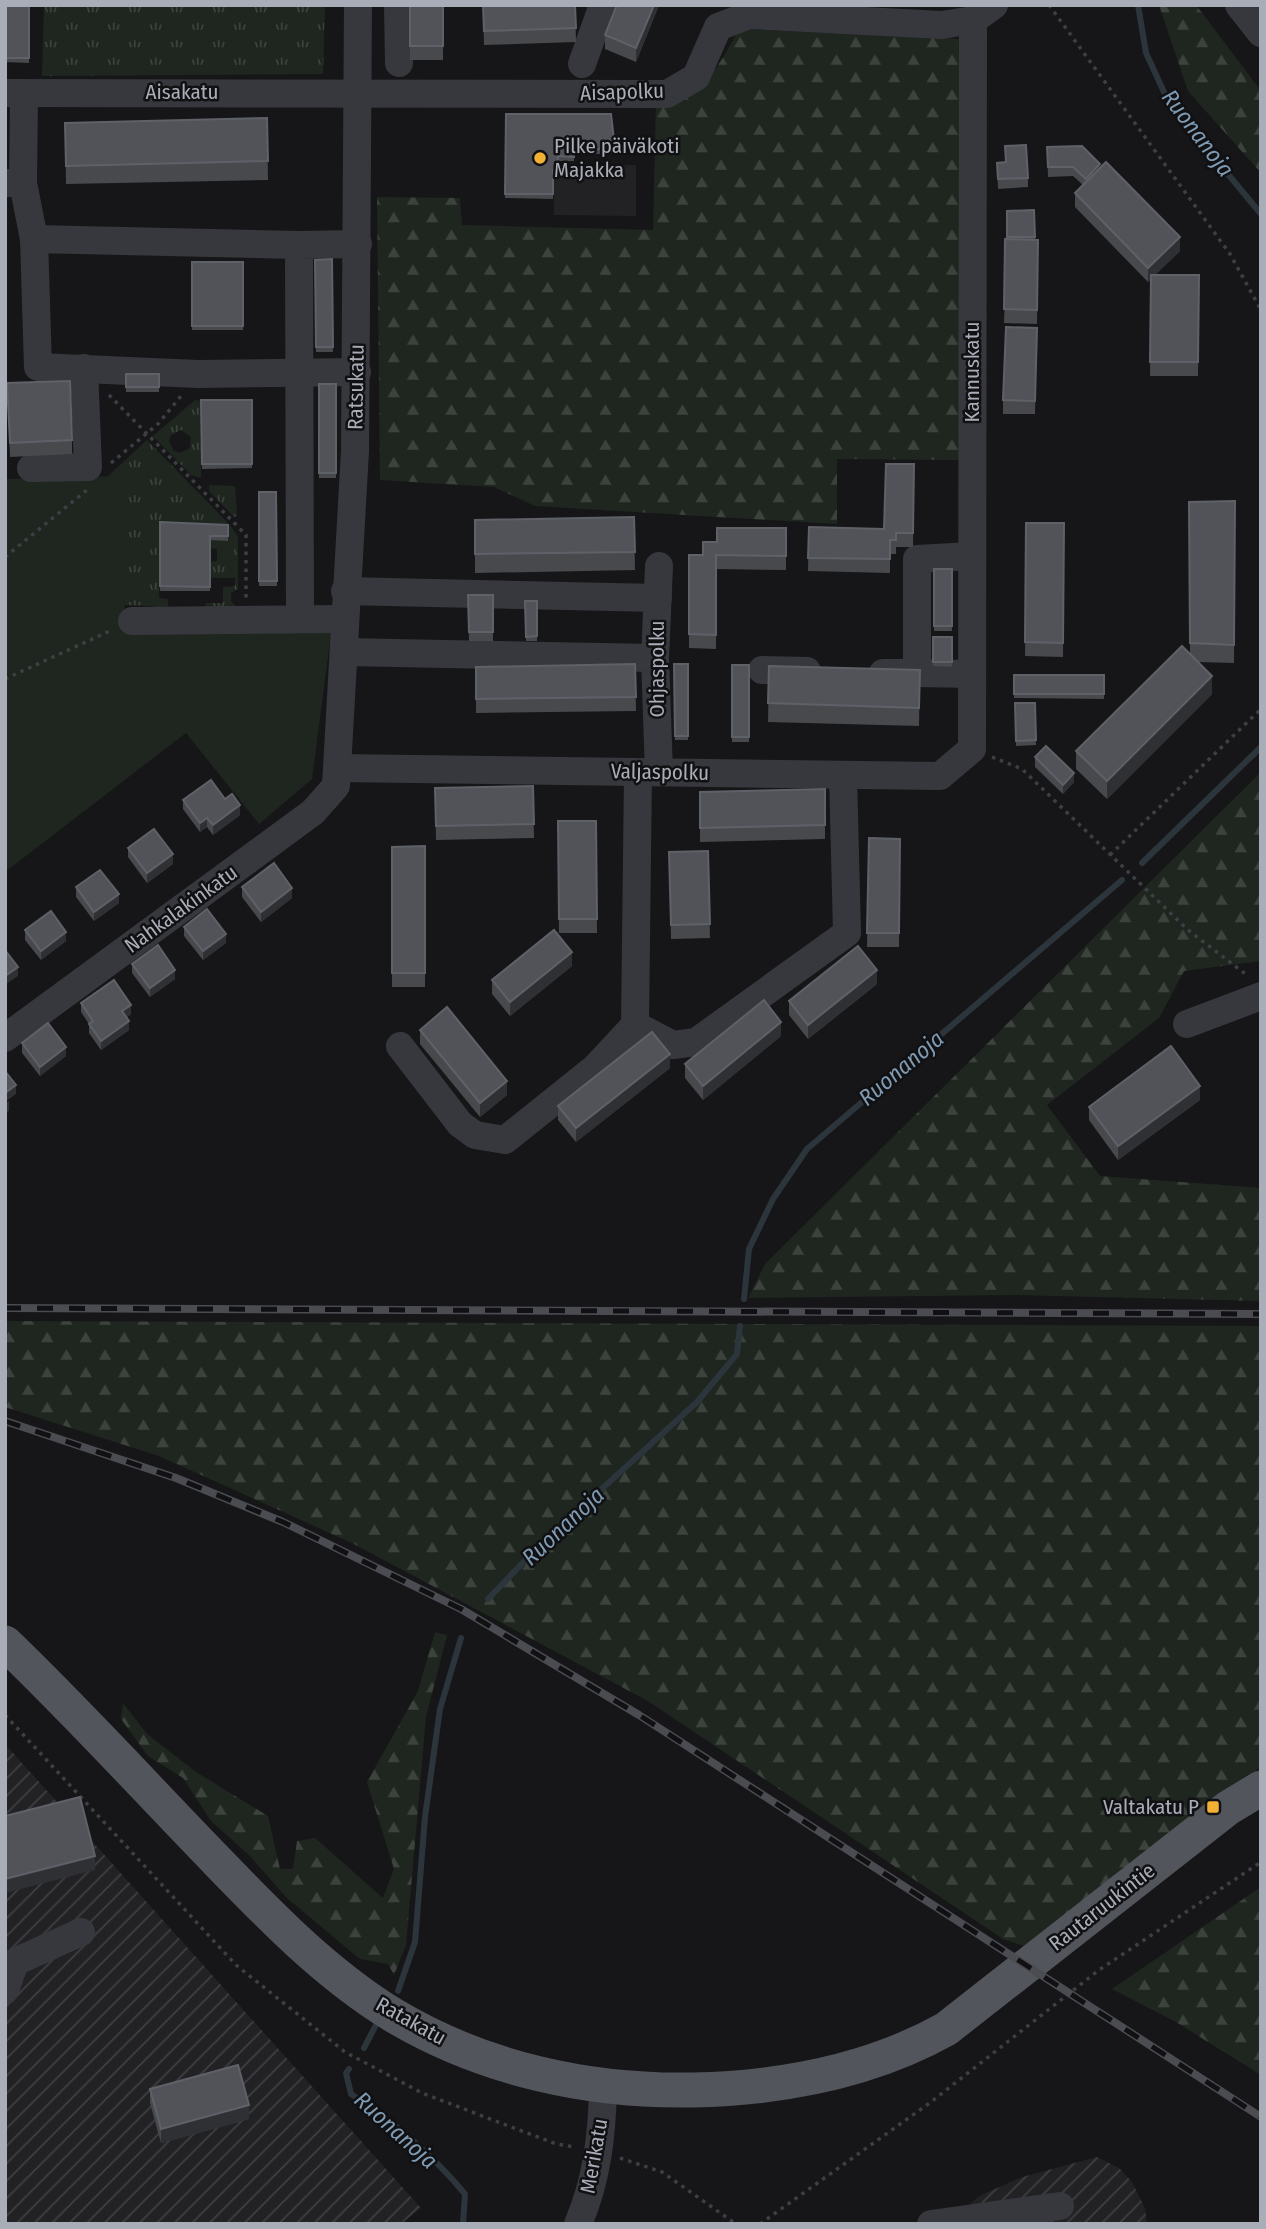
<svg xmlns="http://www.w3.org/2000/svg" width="1266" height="2229" viewBox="0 0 1266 2229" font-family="'Fira Sans Condensed',sans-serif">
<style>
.built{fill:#222225}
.industrial{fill:url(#industrial-furrows)}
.grass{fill:url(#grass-tufts);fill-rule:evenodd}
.forest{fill:url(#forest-firs)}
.park{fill:#1e261f}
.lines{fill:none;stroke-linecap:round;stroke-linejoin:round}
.stream{stroke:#2c353c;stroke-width:6}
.path{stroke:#3d3f44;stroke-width:3.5;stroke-dasharray:3.5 5;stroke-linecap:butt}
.minor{stroke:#37383d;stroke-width:28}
.major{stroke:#53555c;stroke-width:35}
.rail-casing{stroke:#4a4c52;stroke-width:8}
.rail{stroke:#111113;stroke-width:5;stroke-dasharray:16;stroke-linecap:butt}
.wall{fill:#47494d}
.shaded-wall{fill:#2f3033}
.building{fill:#525359;stroke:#5f6168;stroke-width:2}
.poi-dot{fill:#f2b134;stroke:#111113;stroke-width:2.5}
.labels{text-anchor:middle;stroke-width:5;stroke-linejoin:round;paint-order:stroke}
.street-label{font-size:21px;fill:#a8adb8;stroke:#111113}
.poi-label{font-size:21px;fill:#a8adb8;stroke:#111113;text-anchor:start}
.water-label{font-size:23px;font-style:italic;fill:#7f9bb3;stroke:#111113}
</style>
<defs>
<pattern id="industrial-furrows" width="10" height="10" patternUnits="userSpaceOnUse" patternTransform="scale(1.75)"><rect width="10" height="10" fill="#222225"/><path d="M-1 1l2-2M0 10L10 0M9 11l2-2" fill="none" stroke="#3f3f43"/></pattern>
<pattern id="grass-tufts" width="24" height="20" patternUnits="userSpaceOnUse" patternTransform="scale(1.75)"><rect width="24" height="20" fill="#1e261f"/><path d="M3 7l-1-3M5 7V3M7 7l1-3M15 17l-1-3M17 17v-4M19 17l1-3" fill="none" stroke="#3c433d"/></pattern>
<pattern id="forest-firs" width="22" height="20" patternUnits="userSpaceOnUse" patternTransform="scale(1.75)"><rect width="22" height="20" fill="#1e261f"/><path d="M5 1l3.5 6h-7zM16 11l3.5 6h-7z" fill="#3c433d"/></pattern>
</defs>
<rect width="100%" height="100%" fill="#161618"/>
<polygon class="built" points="561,164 636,165 636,216 554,215 554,176 561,175"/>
<g class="industrial">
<polygon points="5,1744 421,2208 401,2224 5,2224"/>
<polygon points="1097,2157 1119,2168 1132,2182 1145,2208 1147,2224 961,2224 959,2214 979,2196 1022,2177"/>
</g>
<g class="grass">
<polygon points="44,5 325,5 323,74 42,76"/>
<path d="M195,400L201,401V478L191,475L153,436ZM181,430L191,437L190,448L180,453L174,451L169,441L171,435Z"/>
<polygon points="147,440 230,525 238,537 238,589 231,593 231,601 236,607 207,607 205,603 223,603 223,587 235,586 235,578 210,578 210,562 217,561 217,549 210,548 210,540 160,527 159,598 168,599 168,607 158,617 154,606 124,605 124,477 107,477"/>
<polygon points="209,485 235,486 237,516 234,517 209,491"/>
</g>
<g class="forest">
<polygon points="1159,5 1196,5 1261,91 1261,173 1188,91"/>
<path d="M739,29L960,39L963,460L837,459V524L535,506L494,487L380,480L377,197L460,198L462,225L653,230L656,102C701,103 720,64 739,29Z"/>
<polygon points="1261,772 1261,961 1184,971 1159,1018 1047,1105 1100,1176 1261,1188 1261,1301 1013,1295 748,1298 765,1264"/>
<polygon points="5,1321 1261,1326 1261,1767 1210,1801 1030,1948 1003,1939 648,1701 352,1543 159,1456 5,1407"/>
<polygon points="435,1632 447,1635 426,1717 406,1945 394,1975 388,1964 360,1959 287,1898 249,1855 211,1821 183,1778 148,1756 121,1719 123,1703 147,1734 196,1772 268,1816 280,1869 293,1869 297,1841 315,1838 383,1898 394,1869 367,1782 418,1691"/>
<polygon points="1261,1887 1261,2075 1176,2022 1112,1989"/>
</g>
<polygon class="park" points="124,476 125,628 332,627 312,779 259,824 186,733 5,872 5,479"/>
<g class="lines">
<g class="stream">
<polyline points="1138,5 1146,53 1169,103 1261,214"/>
<polyline points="1142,863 1261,747"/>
<polyline points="744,1299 749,1249 773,1199 807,1149 1122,880"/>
<polyline points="488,1599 536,1549 697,1402 737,1354 740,1326"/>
<polyline points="398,1991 415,1942 425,1817 440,1709 461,1638"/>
<polyline points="364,2048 377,2023"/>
<path d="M349,2069L346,2073L351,2094C395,2123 432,2154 465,2194L463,2224"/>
</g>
<g class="path">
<polyline points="1049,5 1230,254 1261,310"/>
<polyline points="109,395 246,535 246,598"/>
<polyline points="111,463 158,424 181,396"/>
<polyline points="5,557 87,490"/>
<polyline points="5,679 112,630"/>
<polyline points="992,757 1022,769 1188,930 1248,976"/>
<polyline points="1110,855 1261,709"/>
<polyline points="5,1715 236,1965 345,2052 422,2093 556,2144 575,2147"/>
<polyline points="620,2158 662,2172 736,2224"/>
<polyline points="760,2224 931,2102 1099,1970 1261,1862"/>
</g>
<g class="minor">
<polyline points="398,5 399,63"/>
<polyline points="1239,5 1261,33"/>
<polyline points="582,64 603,5"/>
<polyline points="5,93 667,94 696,77 718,27 749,15 942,25 973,20"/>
<polyline points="5,183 23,183 24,93"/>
<polyline points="23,183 34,239"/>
<polyline points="299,245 34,239 38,367 198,374 357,372"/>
<polyline points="31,468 88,467 84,368"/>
<polyline points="659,566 655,658 659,772"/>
<polyline points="345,591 658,598"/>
<polyline points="300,619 299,245 358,244"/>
<polyline points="132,621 344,619"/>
<polyline points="344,652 655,658"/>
<polyline points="762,670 807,671"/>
<polyline points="883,673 917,673 917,559 972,556"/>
<polyline points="917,673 972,674"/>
<polyline points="339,768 940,776 972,749 973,20 994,5"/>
<polyline points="1187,1024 1261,996"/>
<polyline points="635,1025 673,1045 696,1042 847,933 843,775"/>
<polyline points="5,1038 313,812 336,786 355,451 358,5"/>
<polyline points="400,1046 460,1124 475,1135 505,1140 595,1068 635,1025 638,772"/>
<polyline points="5,1990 15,1962 81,1932"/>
<path d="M578,2224C597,2180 602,2135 603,2088"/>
<polyline points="931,2224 1060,2206"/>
</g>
<path class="major" d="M5,1643C78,1713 146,1788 216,1860C270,1916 326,1974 393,2015C483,2069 589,2092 693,2090C780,2088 869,2072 946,2029L1228,1808L1261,1788"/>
<g class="rail-casing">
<g id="rail">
<polyline points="5,1308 1261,1314"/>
<polyline points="5,1421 176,1478 283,1522 461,1609 639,1715 1261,2117"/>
</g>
</g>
<use href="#rail" class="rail"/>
</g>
<g class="wall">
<polygon points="5,5 29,5 29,63 5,62"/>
<rect x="410" y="5" width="33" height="55"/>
<polygon points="483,5 575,5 576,42 484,45"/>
<polygon points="617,5 659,5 636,62 605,49 605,35"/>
<polygon points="506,114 615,149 615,154 574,154 574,161 558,161 558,175 553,174 553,199 505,198"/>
<polygon points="267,118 268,180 66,184 65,123"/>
<polygon points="1005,146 1028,178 1028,187 998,189 997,163 1005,162"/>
<polygon points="1047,147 1100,168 1180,251 1155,275 1199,275 1198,376 1150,376 1151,279 1148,282 1075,207 1075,193 1083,185 1073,176 1048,177"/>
<polygon points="1034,210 1035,240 1038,240 1037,324 1004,323 1007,239 1007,211"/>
<polygon points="332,259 333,352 316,352 315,260"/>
<rect x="192" y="262" width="51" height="68"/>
<polygon points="1037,328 1035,414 1003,414 1003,400"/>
<rect x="126" y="374" width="33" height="18"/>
<polygon points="7,383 72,440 72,454 10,457"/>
<rect x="319" y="384" width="17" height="94"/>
<polygon points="201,400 252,400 252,468 202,469"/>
<polygon points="914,464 913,547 896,547 896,554 890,554 890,573 808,571 809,527 884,529"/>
<polygon points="259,492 276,492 277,586 259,586"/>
<polygon points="1235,501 1234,663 1198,662 1212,694 1107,799 1076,769 1076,751 1190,654 1189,502"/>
<polygon points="634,517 635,570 475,573 475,520"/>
<polygon points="160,522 228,525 228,541 210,540 210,591 160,591"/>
<polygon points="1026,523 1064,523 1063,657 1025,656"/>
<polygon points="786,528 786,570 716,569 716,649 689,648 689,555 703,555 717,542"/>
<rect x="934" y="569" width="18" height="62"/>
<polygon points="468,595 493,595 493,641 469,641"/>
<polygon points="525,601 537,601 537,641 526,641"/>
<polygon points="933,637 952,637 952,667 933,666"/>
<polygon points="635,664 636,711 476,713 476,667"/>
<polygon points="674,664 688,664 688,740 675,740"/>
<rect x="732" y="665" width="17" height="77"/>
<polygon points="769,666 920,670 919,726 768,722"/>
<polygon points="1014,675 1104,675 1104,699 1014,698"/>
<polygon points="1015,703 1035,703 1036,745 1016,746"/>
<polygon points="1035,757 1074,782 1063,794 1035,767"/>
<polygon points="533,786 534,838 436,840 435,788"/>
<polygon points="825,789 825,839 700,842 700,792"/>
<polygon points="225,799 240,815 213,835 207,827 200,832 183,809 183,800"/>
<polygon points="558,821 596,821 597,933 559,933"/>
<polygon points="869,838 900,839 899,947 867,947"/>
<polygon points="425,846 425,987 392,987 392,847"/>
<polygon points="128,848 173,864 147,883 128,857"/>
<polygon points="708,851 710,938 671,939 669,852"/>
<polygon points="76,887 119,903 94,921 76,897"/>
<polygon points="242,887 292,898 261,922 242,897"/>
<polygon points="184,927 226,943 203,960 184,936"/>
<polygon points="25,930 66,941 41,960 25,940"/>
<polygon points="132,964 175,979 150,997 132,973"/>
<polygon points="572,966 510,1016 492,994 492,980"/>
<polygon points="877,984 808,1039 789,1015 789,1001"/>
<polygon points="81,1003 131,1014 126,1018 129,1030 101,1050 89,1033 89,1024 81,1012"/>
<polygon points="420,1030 507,1095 480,1117 420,1044"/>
<polygon points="781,1036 703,1100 685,1078 685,1064"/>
<polygon points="22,1043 66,1056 40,1076 22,1053"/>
<polygon points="670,1068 576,1142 558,1120 558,1106"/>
<polygon points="1200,1100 1118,1160 1089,1120 1089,1107"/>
<polygon points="150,2089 249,2119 161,2143 150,2103"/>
</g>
<g class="shaded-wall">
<polygon points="654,5 659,5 636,62 636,48"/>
<polygon points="1100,164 1100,173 1086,188 1086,179"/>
<polygon points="1180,237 1180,251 1148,282 1148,268"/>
<polygon points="1212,676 1212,694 1107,799 1107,781"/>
<polygon points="1074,773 1074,782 1063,794 1063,785"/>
<polygon points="240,805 240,815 213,835 213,825"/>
<polygon points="207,818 207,827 200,832 200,823"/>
<polygon points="173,854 173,864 147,883 147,873"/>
<polygon points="292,888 292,898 261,922 261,912"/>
<polygon points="119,894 119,903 94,921 94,912"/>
<polygon points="66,932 66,941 41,960 41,951"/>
<polygon points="226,934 226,943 203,960 203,951"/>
<polygon points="572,952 572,966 510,1016 510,1002"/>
<polygon points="18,967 18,976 5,985 5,976"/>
<polygon points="175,970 175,979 150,997 150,988"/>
<polygon points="877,970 877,984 808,1039 808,1025"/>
<polygon points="131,1005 131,1014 122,1021 122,1011"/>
<polygon points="129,1021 129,1030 101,1050 101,1041"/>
<polygon points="781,1022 781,1036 703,1100 703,1086"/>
<polygon points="66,1047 66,1056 40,1076 40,1067"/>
<polygon points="670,1054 670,1068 576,1142 576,1128"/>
<polygon points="507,1081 507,1095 480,1117 480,1103"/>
<polygon points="16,1085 16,1094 5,1102 5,1093"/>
<polygon points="1200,1086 1200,1100 1118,1160 1118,1146"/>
<polygon points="9,1101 9,1111 5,1113 5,1104"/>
<polygon points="95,1856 95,1870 5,1893 5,1879"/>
<polygon points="249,2105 249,2119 161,2143 161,2129"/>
</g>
<g class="building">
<rect x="5" y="5" width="24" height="53"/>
<rect x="410" y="5" width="33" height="41"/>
<polygon points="483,5 575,5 576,28 484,31"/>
<polygon points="617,5 654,5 636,48 605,35"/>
<polygon points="506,114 611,114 615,149 574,149 574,157 558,156 558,170 553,170 553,194 505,194"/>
<polygon points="267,118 268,161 66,166 65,123"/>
<polygon points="1026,145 1028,178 998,179 997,163 1006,162 1005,146"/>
<polygon points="1082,146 1100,164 1086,179 1073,167 1048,167 1047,147"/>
<polygon points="1106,162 1180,237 1148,268 1075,193"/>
<polygon points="1034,210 1035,237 1007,237 1007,211"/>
<polygon points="1005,239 1038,240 1037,310 1004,309"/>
<polygon points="332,259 333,347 316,347 315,260"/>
<rect x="192" y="262" width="51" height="64"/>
<polygon points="1151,275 1199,275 1198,362 1150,362"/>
<polygon points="1006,327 1037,328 1035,401 1003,400"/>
<rect x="126" y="374" width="33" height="13"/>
<polygon points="70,381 72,440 10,443 7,383"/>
<rect x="319" y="384" width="17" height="89"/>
<polygon points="201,400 252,400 252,464 202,464"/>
<polygon points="886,464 914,464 913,533 896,533 896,540 890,540 890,559 808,558 809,527 884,529"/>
<polygon points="259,492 276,492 277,581 259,581"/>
<polygon points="1235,501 1234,645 1190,643 1189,502"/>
<polygon points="634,517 635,552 475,554 475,520"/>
<polygon points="160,522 228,525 228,536 210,536 210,587 160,586"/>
<polygon points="1026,523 1064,523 1063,643 1025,642"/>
<polygon points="717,528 786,528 786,556 716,555 716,635 689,634 689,555 703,555 703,542 717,542"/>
<rect x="934" y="569" width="18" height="57"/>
<polygon points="468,595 493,595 493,632 469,632"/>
<polygon points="525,601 537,601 537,636 526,637"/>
<rect x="933" y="637" width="19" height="25"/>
<polygon points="1182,646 1212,676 1107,781 1076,751"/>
<polygon points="635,664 636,697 476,699 476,667"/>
<polygon points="674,664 688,664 688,736 675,736"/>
<rect x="732" y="665" width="17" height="72"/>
<polygon points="769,666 920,670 919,708 768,703"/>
<rect x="1014" y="675" width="90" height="19"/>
<polygon points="1015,703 1035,703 1036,740 1016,741"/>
<polygon points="1046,746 1074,773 1063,785 1035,757"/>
<polygon points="211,780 225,799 232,794 240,805 213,825 207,818 200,823 183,800"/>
<polygon points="533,786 534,824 436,826 435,788"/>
<polygon points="825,789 825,825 700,828 700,792"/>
<polygon points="558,821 596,821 597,919 559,919"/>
<polygon points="154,829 173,854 147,873 128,848"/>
<polygon points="869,838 900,839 899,933 867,933"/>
<polygon points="425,846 425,973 392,973 392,847"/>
<polygon points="708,851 710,924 671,925 669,852"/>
<polygon points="274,863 292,888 261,912 242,887"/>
<polygon points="100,870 119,894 94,912 76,887"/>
<polygon points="207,909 226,934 203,951 184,927"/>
<polygon points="51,911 66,932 41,951 25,930"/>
<polygon points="554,930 572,952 510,1002 492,980"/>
<polygon points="158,945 175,970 150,988 132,964"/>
<polygon points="858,946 877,970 808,1025 789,1001"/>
<polygon points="5,950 18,967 5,976"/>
<polygon points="114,980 131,1005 122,1011 129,1021 101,1041 89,1024 93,1021 81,1003"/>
<polygon points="764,1000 781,1022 703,1086 685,1064"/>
<polygon points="447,1007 507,1081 480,1103 420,1030"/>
<polygon points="48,1023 66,1047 40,1067 22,1043"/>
<polygon points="652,1032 670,1054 576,1128 558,1106"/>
<polygon points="1171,1046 1200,1086 1118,1146 1089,1107"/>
<polygon points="5,1071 16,1085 5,1093"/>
<polygon points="80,1797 95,1856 5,1879 5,1816"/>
<polygon points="238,2065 249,2105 161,2129 150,2089"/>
</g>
<g class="poi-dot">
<circle cx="540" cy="158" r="7"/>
<rect x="1206" y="1800" width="14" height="14" rx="3.5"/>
</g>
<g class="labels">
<g class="street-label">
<text x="182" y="99">Aisakatu</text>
<text transform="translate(622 92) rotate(-2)" y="7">Aisapolku</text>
<text transform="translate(972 372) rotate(-90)" y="7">Kannuskatu</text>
<text transform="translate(356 387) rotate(-89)" y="7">Ratsukatu</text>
<text transform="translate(657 669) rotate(-90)" y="7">Ohjaspolku</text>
<text transform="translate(660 772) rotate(1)" y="7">Valjaspolku</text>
<text transform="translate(181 909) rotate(-36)" y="7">Nahkalakinkatu</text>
<text transform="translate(1102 1907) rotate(-38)" y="7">Rautaruukintie</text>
<text transform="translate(411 2021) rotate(29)" y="7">Ratakatu</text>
<text transform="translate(594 2156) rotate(-80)" y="7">Merikatu</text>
</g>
<g class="poi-label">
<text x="554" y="153">Pilke päiväkoti<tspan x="554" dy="24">Majakka</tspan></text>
<text x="1199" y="1814" text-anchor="end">Valtakatu P</text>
</g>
<g class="water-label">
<text transform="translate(1198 133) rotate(53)" y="8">Ruonanoja</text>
<text transform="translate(901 1068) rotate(-40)" y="8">Ruonanoja</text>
<text transform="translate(563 1526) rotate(-43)" y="8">Ruonanoja</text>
<text transform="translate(396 2130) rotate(42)" y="8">Ruonanoja</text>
</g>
</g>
<rect width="1266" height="2229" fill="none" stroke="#a8adb8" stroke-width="14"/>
</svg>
